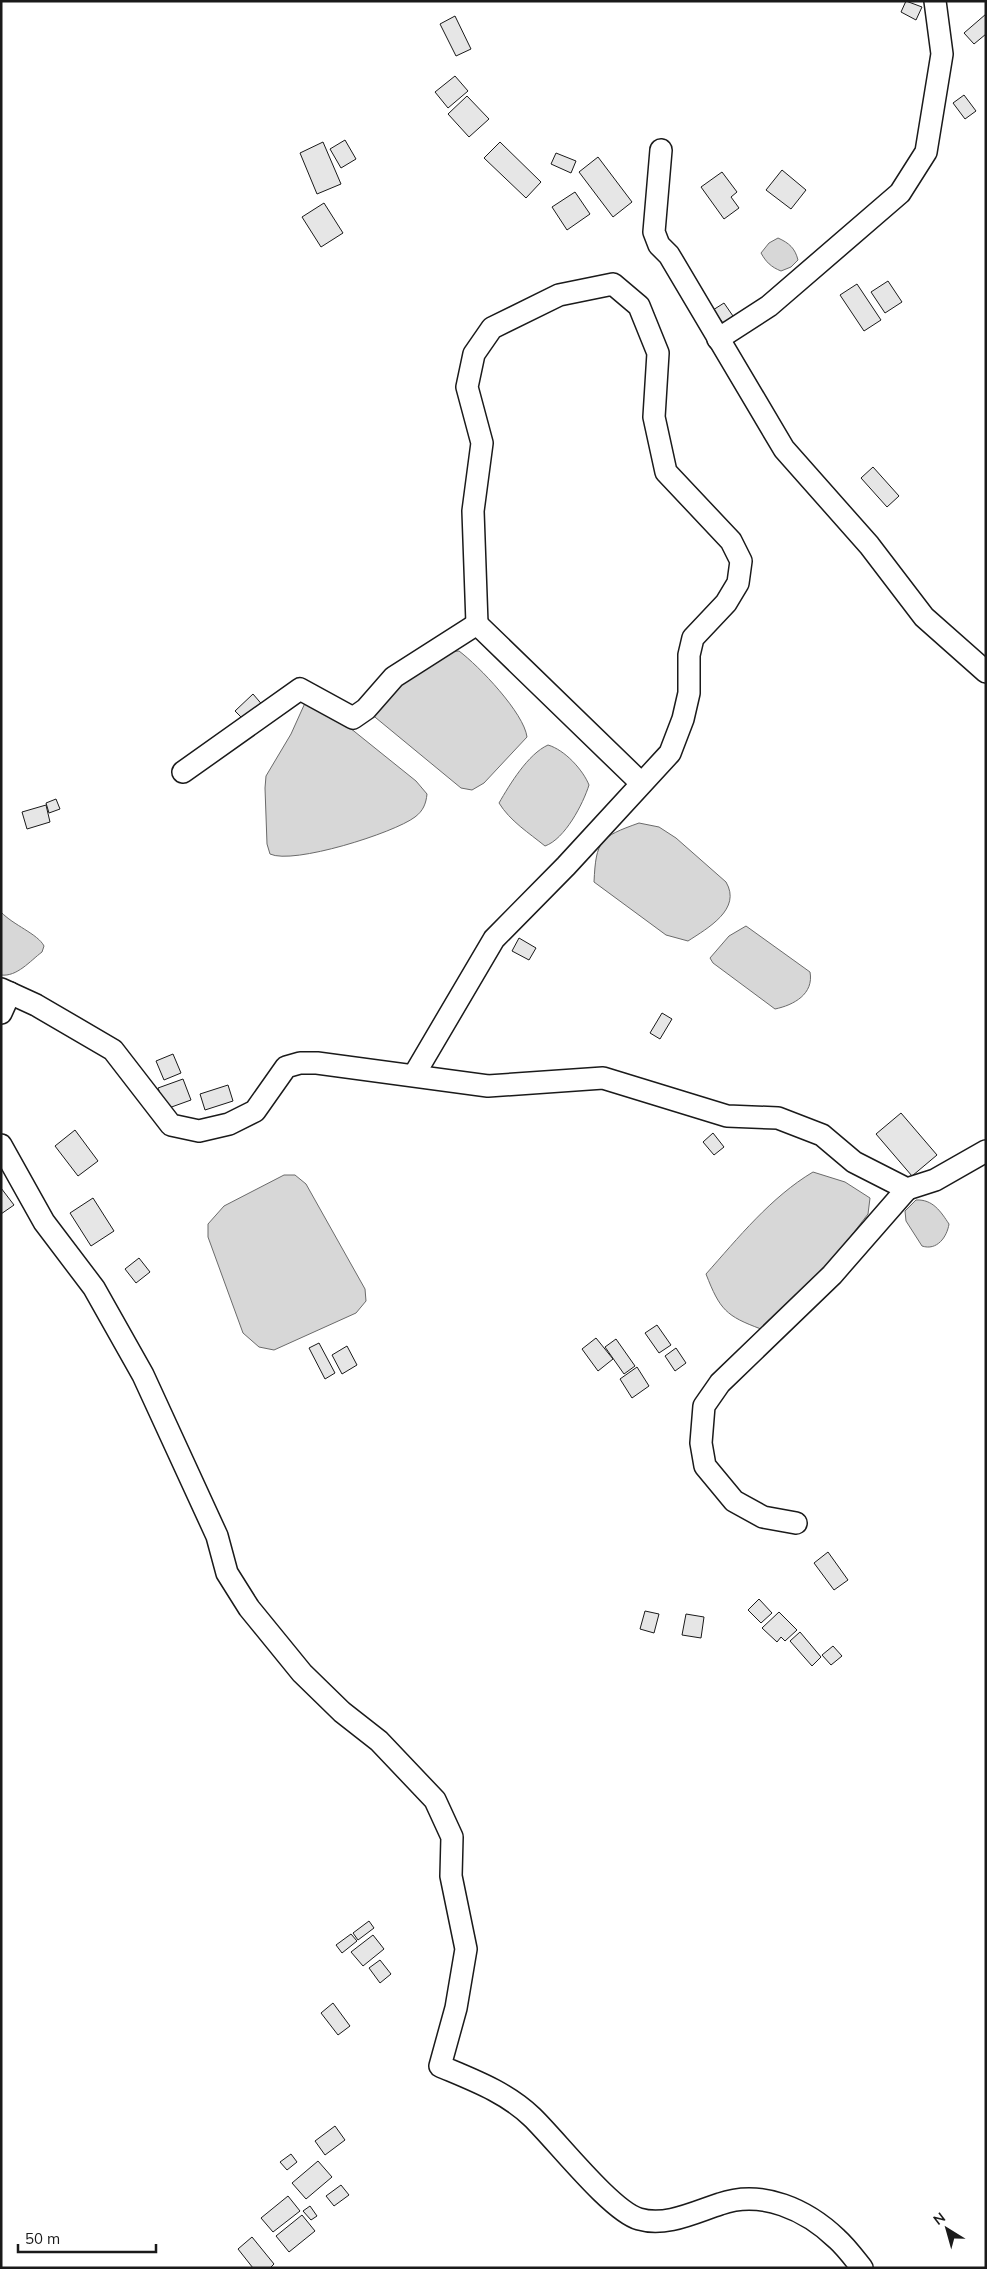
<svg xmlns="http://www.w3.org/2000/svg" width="987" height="2269" viewBox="0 0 987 2269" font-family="Mulish,sans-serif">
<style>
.water{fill:#d7d7d7;stroke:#6a6a6a}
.building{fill:#e6e6e6;stroke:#1a1a1a}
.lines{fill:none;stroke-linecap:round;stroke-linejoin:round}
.minor-casing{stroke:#1a1a1a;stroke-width:24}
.minor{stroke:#fff;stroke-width:21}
</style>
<rect width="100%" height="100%" fill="#fff"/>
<g class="water">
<path d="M778,238C789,243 795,248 798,260L791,267L781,271C771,267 766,262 761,253L769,243Z"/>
<path d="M459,651C479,666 524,713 527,737L484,783L472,790L461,788L370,713L394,688L446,652Z"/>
<path d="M305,703H319L416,781L427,794C426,804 423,811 415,817C394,833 293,865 270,854L267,844L265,788L266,776L291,734Z"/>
<path d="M548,745C565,750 583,770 589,785C583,804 565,839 545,846C529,833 510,821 499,803C510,784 528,754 548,745Z"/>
<path d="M639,823L659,827L676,838L726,882C742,909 708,928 688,941L666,935L594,882C596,840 600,837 639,823Z"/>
<path d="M1,912C13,925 38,934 44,946L42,952C30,961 17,977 1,975Z"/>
<path d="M746,926L810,972C814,994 794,1005 775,1009L713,963L710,958L729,936Z"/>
<path d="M813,1172L845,1182L870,1198L868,1214L824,1271L761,1329C726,1316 720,1310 706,1274C738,1238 771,1197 813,1172Z"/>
<polygon points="284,1175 295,1175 306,1184 365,1289 366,1301 356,1313 274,1350 259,1347 243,1333 208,1237 208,1224 224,1206"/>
<path d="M916,1200C933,1199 941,1212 949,1224C947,1237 937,1251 922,1246L906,1221L905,1211Z"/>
</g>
<g class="building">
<polygon points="906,1 922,7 916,20 901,12"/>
<polygon points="986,14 986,34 974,44 964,33"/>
<polygon points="455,16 471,49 456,56 440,24"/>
<polygon points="455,76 468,91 448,108 435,92"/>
<polygon points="964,95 976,111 965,119 953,103"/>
<polygon points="467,96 489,119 469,137 448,114"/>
<polygon points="345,140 356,159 341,168 330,149"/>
<polygon points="323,142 341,184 317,194 300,153"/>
<polygon points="500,142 541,182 526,198 484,158"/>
<polygon points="556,153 576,161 571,173 551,164"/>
<polygon points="598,157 632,202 613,217 579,172"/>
<polygon points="782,170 806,190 791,209 766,190"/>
<polygon points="722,172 737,192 731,197 739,208 724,219 701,187"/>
<polygon points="575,192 590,214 567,230 552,207"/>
<polygon points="324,203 343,233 321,247 302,217"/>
<polygon points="888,281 902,302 885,313 871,292"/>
<polygon points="857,284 881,320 864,331 840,295"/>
<polygon points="724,303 733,316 723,323 713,310"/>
<polygon points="873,467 899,496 887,507 861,478"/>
<polygon points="253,694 265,708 248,724 235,711"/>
<polygon points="56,799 60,809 49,813 46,803"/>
<polygon points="46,805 50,822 27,829 22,812"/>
<polygon points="519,938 536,948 529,960 512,951"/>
<polygon points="662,1013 672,1019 660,1039 650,1033"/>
<polygon points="173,1054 181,1073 164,1080 156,1061"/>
<polygon points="183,1079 191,1100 166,1109 158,1088"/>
<polygon points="228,1085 233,1101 205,1110 200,1094"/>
<polygon points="901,1113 937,1155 912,1176 876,1134"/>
<polygon points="75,1130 98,1161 78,1176 55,1146"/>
<polygon points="713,1133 724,1147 714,1155 703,1142"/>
<polygon points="1,1188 14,1205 1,1214"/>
<polygon points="93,1198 114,1231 91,1246 70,1213"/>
<polygon points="139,1258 150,1272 136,1283 125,1269"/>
<polygon points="657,1325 671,1345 659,1353 645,1333"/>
<polygon points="596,1338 613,1359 598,1371 582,1349"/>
<polygon points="616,1339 635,1366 624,1374 605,1347"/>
<polygon points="319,1343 335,1373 325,1379 309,1348"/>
<polygon points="347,1346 357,1365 342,1374 332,1355"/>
<polygon points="676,1348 686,1363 675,1371 665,1356"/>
<polygon points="637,1367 649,1386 632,1398 620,1379"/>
<polygon points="828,1552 848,1580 834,1590 814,1563"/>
<polygon points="759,1599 772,1613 761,1623 748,1610"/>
<polygon points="645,1611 659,1614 654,1633 640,1629"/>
<polygon points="779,1612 797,1630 785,1641 781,1637 777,1642 762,1628"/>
<polygon points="686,1614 704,1617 701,1638 682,1635"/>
<polygon points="800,1632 821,1657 812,1666 790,1641"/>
<polygon points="833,1646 842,1656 831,1665 822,1655"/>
<polygon points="369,1921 374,1928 358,1940 353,1933"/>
<polygon points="351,1934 357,1941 342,1953 336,1945"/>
<polygon points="373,1935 384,1949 363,1966 351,1952"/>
<polygon points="380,1960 391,1974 380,1983 369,1968"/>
<polygon points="333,2003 350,2026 338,2035 321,2013"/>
<polygon points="335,2126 345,2140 325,2155 315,2141"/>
<polygon points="291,2154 297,2162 287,2170 280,2162"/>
<polygon points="318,2161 332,2177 306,2199 292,2183"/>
<polygon points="341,2185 349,2195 334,2206 326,2196"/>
<polygon points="288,2196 300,2211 273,2232 261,2218"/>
<polygon points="310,2206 317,2216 311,2220 303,2211"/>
<polygon points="302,2215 315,2231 289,2252 276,2236"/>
<polygon points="252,2237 274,2264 270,2268 253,2268 238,2249"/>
</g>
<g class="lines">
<g class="minor-casing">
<g id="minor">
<polyline points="661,150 654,232 659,245 669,255 784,449 869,545 924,617 986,672"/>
<polyline points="718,339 769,306 900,193 926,152 942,54 935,1"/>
<polyline points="183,772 300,689 353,718 366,709 394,677 477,624 641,783"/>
<polyline points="1,989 36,1005 113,1050 171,1125 199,1131 229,1124 255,1111 286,1067 300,1063 317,1063 488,1086 603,1078 727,1116 778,1118 822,1135 854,1162 907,1189 935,1180 986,1151"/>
<polyline points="1,1013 10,993"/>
<polyline points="414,1075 494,939 566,866 670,753 683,719 689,693 689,655 693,638 726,603 738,583 741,561 731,541 666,472 654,417 658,353 639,306 613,284 559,295 492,328 474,354 467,387 482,443 473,511 477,624"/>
<path d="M1,1145L44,1222L94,1288L143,1375L217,1536L227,1573L249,1608L302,1673L342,1712L379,1741L435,1800L452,1837L451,1876L466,1949L456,2008L440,2066C473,2080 506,2092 532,2117C556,2140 611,2211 639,2219C666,2227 695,2212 720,2204C762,2189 807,2210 837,2239C846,2247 854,2258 862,2268"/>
<polyline points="796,1523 763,1517 734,1501 705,1466 701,1443 704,1406 720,1383 832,1275 907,1189"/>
</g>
</g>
<use href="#minor" class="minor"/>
</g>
<rect width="987" height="2269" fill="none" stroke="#1a1a1a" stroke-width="5"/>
<g transform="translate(947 2229) rotate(323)" stroke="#ffffff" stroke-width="4" paint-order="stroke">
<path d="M0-4L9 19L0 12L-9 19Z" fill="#1a1a1a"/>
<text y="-8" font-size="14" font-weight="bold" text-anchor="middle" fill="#1a1a1a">N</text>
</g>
<path d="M18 2244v8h138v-8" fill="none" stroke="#1a1a1a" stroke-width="2.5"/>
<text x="25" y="2244" font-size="15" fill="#1a1a1a" stroke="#ffffff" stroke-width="4" paint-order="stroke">50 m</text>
</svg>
